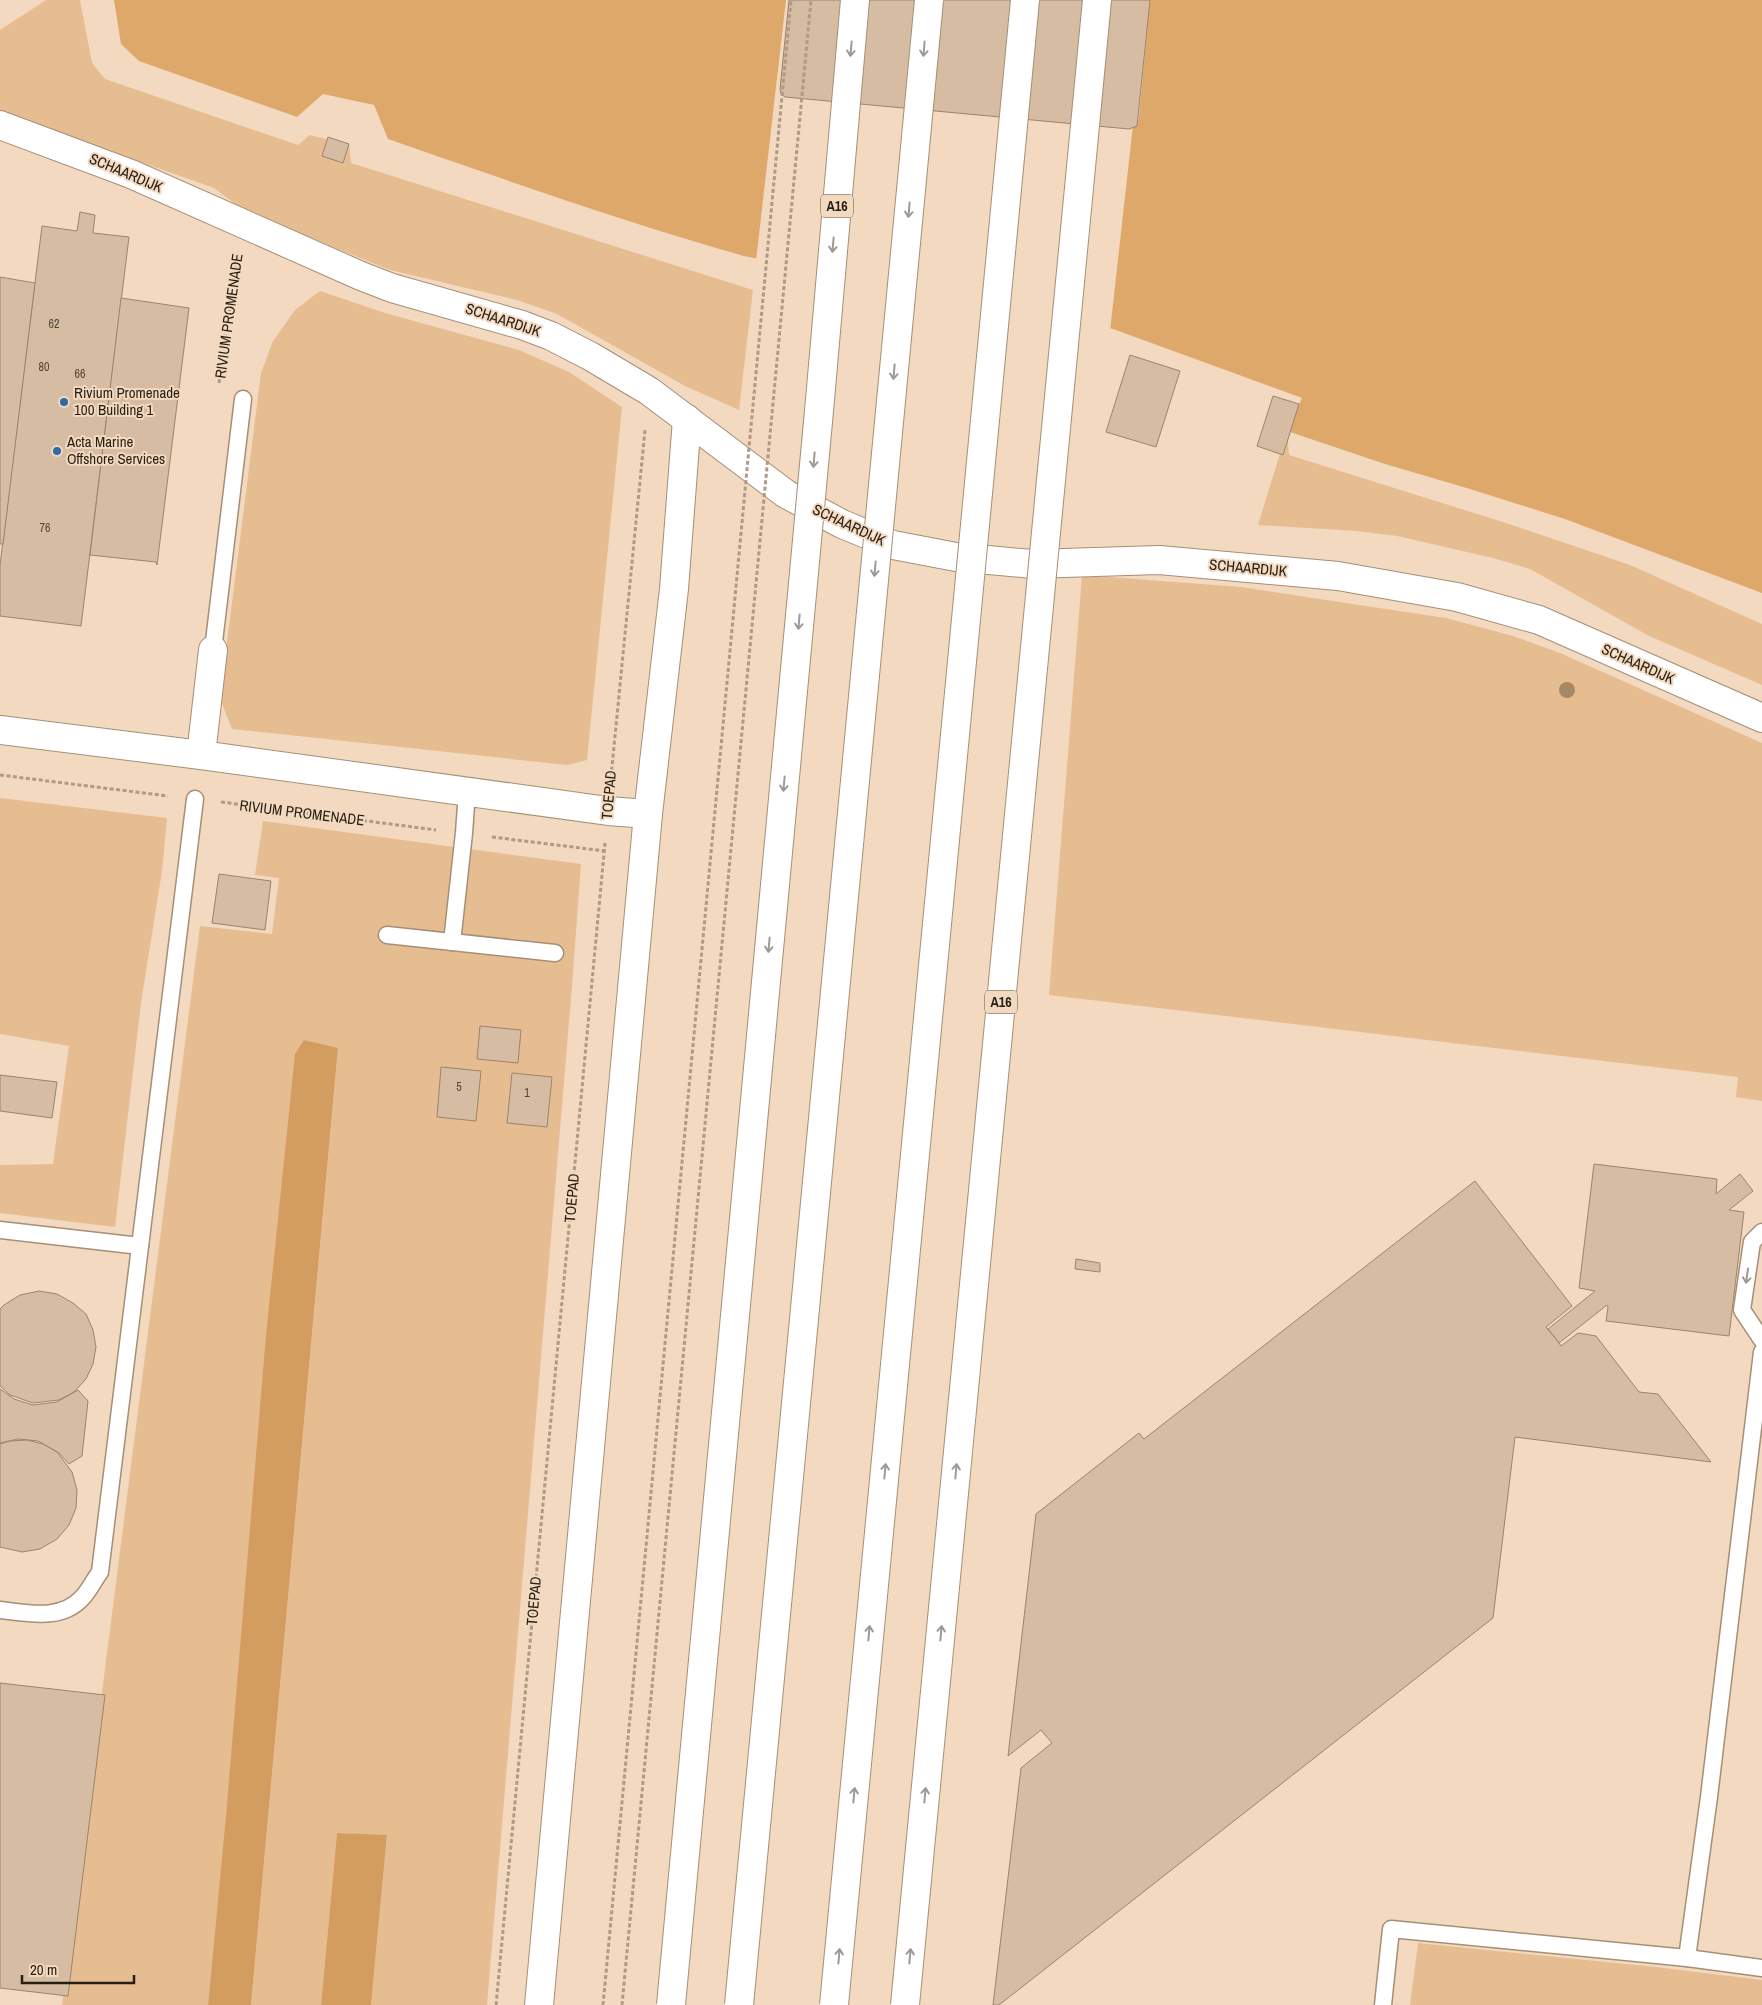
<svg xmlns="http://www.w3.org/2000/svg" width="1762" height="2005" viewBox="0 0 1762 2005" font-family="'Archivo Narrow',sans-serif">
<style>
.green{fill:#e6bd91}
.forest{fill:#d39d5f}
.water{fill:#dfa86b}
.pier{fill:#f3d9bf}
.building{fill:#d5bca2;stroke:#9b846b}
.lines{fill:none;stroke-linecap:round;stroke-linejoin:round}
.lane-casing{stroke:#a68f76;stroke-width:19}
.street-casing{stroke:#a68f76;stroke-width:30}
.secondary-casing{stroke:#a68f76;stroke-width:30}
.highway-casing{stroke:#a68f76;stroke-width:30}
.path{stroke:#ae9a85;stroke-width:3;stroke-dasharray:4 2.5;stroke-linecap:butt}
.lane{stroke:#fff;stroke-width:16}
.street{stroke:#fff;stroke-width:28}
.secondary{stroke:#fff;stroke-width:28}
.highway{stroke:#fff;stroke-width:28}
.highway-bridge-casing{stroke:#a68f76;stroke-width:30;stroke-linecap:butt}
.path-bridge{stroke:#ae9a85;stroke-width:3;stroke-dasharray:4 2.5;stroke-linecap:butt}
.highway-bridge{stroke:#fff;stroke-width:28}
.tree{fill:#a88863}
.oneway{stroke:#9d9995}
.poi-dot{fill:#2e6ba3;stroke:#f3d9bf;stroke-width:2}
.labels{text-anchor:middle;stroke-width:4;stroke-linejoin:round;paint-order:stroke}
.number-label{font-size:12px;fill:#524537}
.shield{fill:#f3d9bf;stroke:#645547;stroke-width:1}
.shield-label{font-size:14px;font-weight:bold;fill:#261d13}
.street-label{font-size:15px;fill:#261d13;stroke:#f3d9bf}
.poi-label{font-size:15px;fill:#261d13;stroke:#f3d9bf;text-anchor:start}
</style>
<rect width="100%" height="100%" fill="#f3d9bf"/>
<g class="green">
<polygon points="46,0 80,0 92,63 105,79 298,145 310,135 349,145 351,163 753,290 739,410 685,386 557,314 517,300 390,270 246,212 214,188 0,112 0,30"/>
<polygon points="320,291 385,313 519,350 569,372 622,407 587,760 567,765 232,729 220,698 261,373 273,341 295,310"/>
<polygon points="1287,431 1289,455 1506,523 1630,565 1762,624 1762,685 1649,636 1530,569 1493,558 1397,536 1357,531 1258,525"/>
<polygon points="1082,575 1241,587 1446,618 1513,636 1560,653 1762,743 1762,1101 1736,1097 1738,1077 1049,995"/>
<polygon points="0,798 167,818 162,871 141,1003 115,1227 0,1213 0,1165 53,1164 69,1046 0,1034"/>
<polygon points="263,821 581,864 572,986 487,2005 371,2005 387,1836 337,1833 321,2005 251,2005 338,1049 304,1040 208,2005 62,2005 200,926 272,934 279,878 255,875"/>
<polygon points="1418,1943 1656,1967 1762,1980 1762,2005 1410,2005"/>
</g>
<g class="forest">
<polygon points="304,1040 338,1048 251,2005 208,2005 226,1816 266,1335 295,1054"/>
<polygon points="337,1833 387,1835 371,2005 321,2005"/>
</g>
<path class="water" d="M114,0H789L1129,129L1137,126L1139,116L1150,0H1762V593L1565,519L1470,489L1385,464L1287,431L1302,398L1113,329L744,256C624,222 506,180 388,139L374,105L323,94L297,117L139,61L121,44Z"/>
<polygon class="pier" points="786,0 791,0 1133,125 1110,331 756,261"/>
<g class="building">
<polygon points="789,0 1150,0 1137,126 1129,129 785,97 781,94 780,89"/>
<polygon points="328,137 349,144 343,163 322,156"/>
<polygon points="80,212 95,215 93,233 129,237 81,626 0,616 0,565 42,226 77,231"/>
<polygon points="0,277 35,283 3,544 0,544"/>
<polygon points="121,298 189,308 157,565 156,562 90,555"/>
<polygon points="1130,355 1180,371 1156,447 1106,432"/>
<polygon points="1273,396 1299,404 1283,455 1257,446"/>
<polygon points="219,874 271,881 265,930 212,923"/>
<polygon points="480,1026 521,1030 518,1063 477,1059"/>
<polygon points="441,1067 481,1071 476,1121 437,1117"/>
<polygon points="512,1073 552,1077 547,1127 507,1123"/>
<polygon points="0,1075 57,1082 52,1118 0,1111"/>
<polygon points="1594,1164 1717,1179 1716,1194 1740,1174 1753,1191 1729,1210 1744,1212 1729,1336 1606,1321 1608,1307 1607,1305 1559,1343 1548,1329 1595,1291 1579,1288"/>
<polygon points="1475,1181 1572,1306 1546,1327 1559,1343 1561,1346 1578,1333 1596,1336 1639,1392 1658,1394 1711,1462 1515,1437 1493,1618 999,2005 993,2005 1021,1768 1052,1743 1041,1730 1008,1756 1036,1514 1139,1433 1144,1439"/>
<polygon points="1076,1259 1100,1263 1100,1272 1075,1269"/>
<polygon points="39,1291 57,1294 73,1303 86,1314 93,1330 96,1347 93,1364 86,1379 74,1392 59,1400 33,1403 10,1395 0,1386 0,1309 4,1305 20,1295"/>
<polygon points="0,1389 14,1399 33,1405 57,1402 78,1390 88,1401 82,1456 69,1464 59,1453 38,1441 18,1439 0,1443"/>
<polygon points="27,1440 43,1444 57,1452 72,1472 77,1490 76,1508 69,1525 57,1539 40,1549 22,1552 0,1547 0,1444 10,1441"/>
<polygon points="0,1683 105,1695 68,1996 0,1988"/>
</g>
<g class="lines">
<g class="lane-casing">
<g id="lane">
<polyline points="213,650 243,399"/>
<polyline points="387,935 555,953"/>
<polyline points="452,942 464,833 467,792"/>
<polyline points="0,1230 140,1246"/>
<polyline points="1762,1232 1752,1242 1742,1310 1762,1340"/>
<path d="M0,1610C28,1613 61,1621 82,1598C89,1591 94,1580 100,1572L195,799"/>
<polyline points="1687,1958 1709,1797 1762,1352"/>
<polyline points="1383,2005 1391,1929 1687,1958 1762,1968"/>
</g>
</g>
<g class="street-casing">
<g id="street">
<polyline points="0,125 131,174 361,276 392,288 522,325 551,336 590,356 649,391 786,494 842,524 893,545 956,557 1032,564 1159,560 1338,576 1457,597 1539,620 1762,718"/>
<polyline points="201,755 213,650"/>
<polyline points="648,814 674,589 687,419"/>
</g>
</g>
<g class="secondary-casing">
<polyline id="secondary" points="0,730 201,755 608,811 648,814 539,2005"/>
</g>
<g class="highway-casing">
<polyline id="highway" points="819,411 855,0"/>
</g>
<g class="path">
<polyline points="219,383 237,258"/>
<polyline points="0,775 168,796"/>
<polyline points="611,777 645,430"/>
<polyline points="221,802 436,830"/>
<polyline points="492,837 605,851"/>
<polyline points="496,2005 605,843"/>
</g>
<use href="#lane" class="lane"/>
<use href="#street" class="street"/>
<use href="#secondary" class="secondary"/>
<use href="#highway" class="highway"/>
<g class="highway-bridge-casing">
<g id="highway-bridge">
<polyline points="671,2005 819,411"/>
<polyline points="739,2005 929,0"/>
<polyline points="834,2005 1025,0"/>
<polyline points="905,2005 1097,0"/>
</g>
</g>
<g class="path-bridge">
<polyline points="603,2005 791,0"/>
<polyline points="622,2005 811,0"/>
</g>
<use href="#highway-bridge" class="highway-bridge"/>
</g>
<circle class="tree" cx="1567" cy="690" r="8"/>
<defs><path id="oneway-shaft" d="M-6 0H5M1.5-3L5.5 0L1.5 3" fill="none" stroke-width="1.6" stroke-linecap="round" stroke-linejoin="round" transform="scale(1.25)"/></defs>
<g class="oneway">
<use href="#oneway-shaft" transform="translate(851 49) rotate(95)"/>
<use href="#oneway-shaft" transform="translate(924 49) rotate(95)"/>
<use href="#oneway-shaft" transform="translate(909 210) rotate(95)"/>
<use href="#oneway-shaft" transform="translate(833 245) rotate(95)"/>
<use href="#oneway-shaft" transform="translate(894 372) rotate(95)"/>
<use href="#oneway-shaft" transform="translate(814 460) rotate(95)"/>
<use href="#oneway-shaft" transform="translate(875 569) rotate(95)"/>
<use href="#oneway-shaft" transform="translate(799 622) rotate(95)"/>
<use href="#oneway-shaft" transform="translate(784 784) rotate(95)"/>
<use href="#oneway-shaft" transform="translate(769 945) rotate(95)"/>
<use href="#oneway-shaft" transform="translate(1747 1276) rotate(98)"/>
<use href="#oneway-shaft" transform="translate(885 1471) rotate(-85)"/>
<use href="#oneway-shaft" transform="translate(956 1471) rotate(-85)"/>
<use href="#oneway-shaft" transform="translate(869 1633) rotate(-85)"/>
<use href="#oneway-shaft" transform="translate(941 1633) rotate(-85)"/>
<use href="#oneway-shaft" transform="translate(854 1795) rotate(-85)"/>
<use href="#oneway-shaft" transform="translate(925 1795) rotate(-85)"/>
<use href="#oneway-shaft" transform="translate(839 1956) rotate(-85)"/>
<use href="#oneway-shaft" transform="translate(910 1956) rotate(-85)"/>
</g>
<g class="poi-dot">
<circle cx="64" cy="402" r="5"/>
<circle cx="57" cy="451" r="5"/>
</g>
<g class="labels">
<g class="number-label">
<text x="54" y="328">62</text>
<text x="44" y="371">80</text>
<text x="80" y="378">66</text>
<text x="45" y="532">76</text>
<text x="459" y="1091">5</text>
<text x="527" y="1097">1</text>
</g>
<g class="shield">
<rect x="821" y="194.5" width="32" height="23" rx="4"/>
<rect x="985" y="990.5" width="32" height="23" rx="4"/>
</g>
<g class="shield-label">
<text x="837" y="211">A16</text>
<text x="1001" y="1007">A16</text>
</g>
<g class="street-label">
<text transform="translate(126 173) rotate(23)" y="5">SCHAARDIJK</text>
<text transform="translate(229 316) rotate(-82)" y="5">RIVIUM PROMENADE</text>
<text transform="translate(503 320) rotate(18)" y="5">SCHAARDIJK</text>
<text transform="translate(849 525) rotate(25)" y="5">SCHAARDIJK</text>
<text transform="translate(1248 568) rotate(5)" y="5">SCHAARDIJK</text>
<text transform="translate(1638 664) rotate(24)" y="5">SCHAARDIJK</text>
<text transform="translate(609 795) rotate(-85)" y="5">TOEPAD</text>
<text transform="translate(302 813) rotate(7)" y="5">RIVIUM PROMENADE</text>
<text transform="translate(572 1198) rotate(-85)" y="5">TOEPAD</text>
<text transform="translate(534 1601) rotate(-85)" y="5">TOEPAD</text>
</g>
<g class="poi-label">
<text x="74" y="398">Rivium Promenade<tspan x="74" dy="17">100 Building 1</tspan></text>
<text x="67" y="447">Acta Marine<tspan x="67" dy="17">Offshore Services</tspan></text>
</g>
</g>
<path d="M22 1975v8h112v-8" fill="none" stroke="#261d13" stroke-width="2.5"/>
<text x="30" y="1975" font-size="15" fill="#261d13" stroke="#f3d9bf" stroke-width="4" paint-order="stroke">20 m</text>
</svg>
